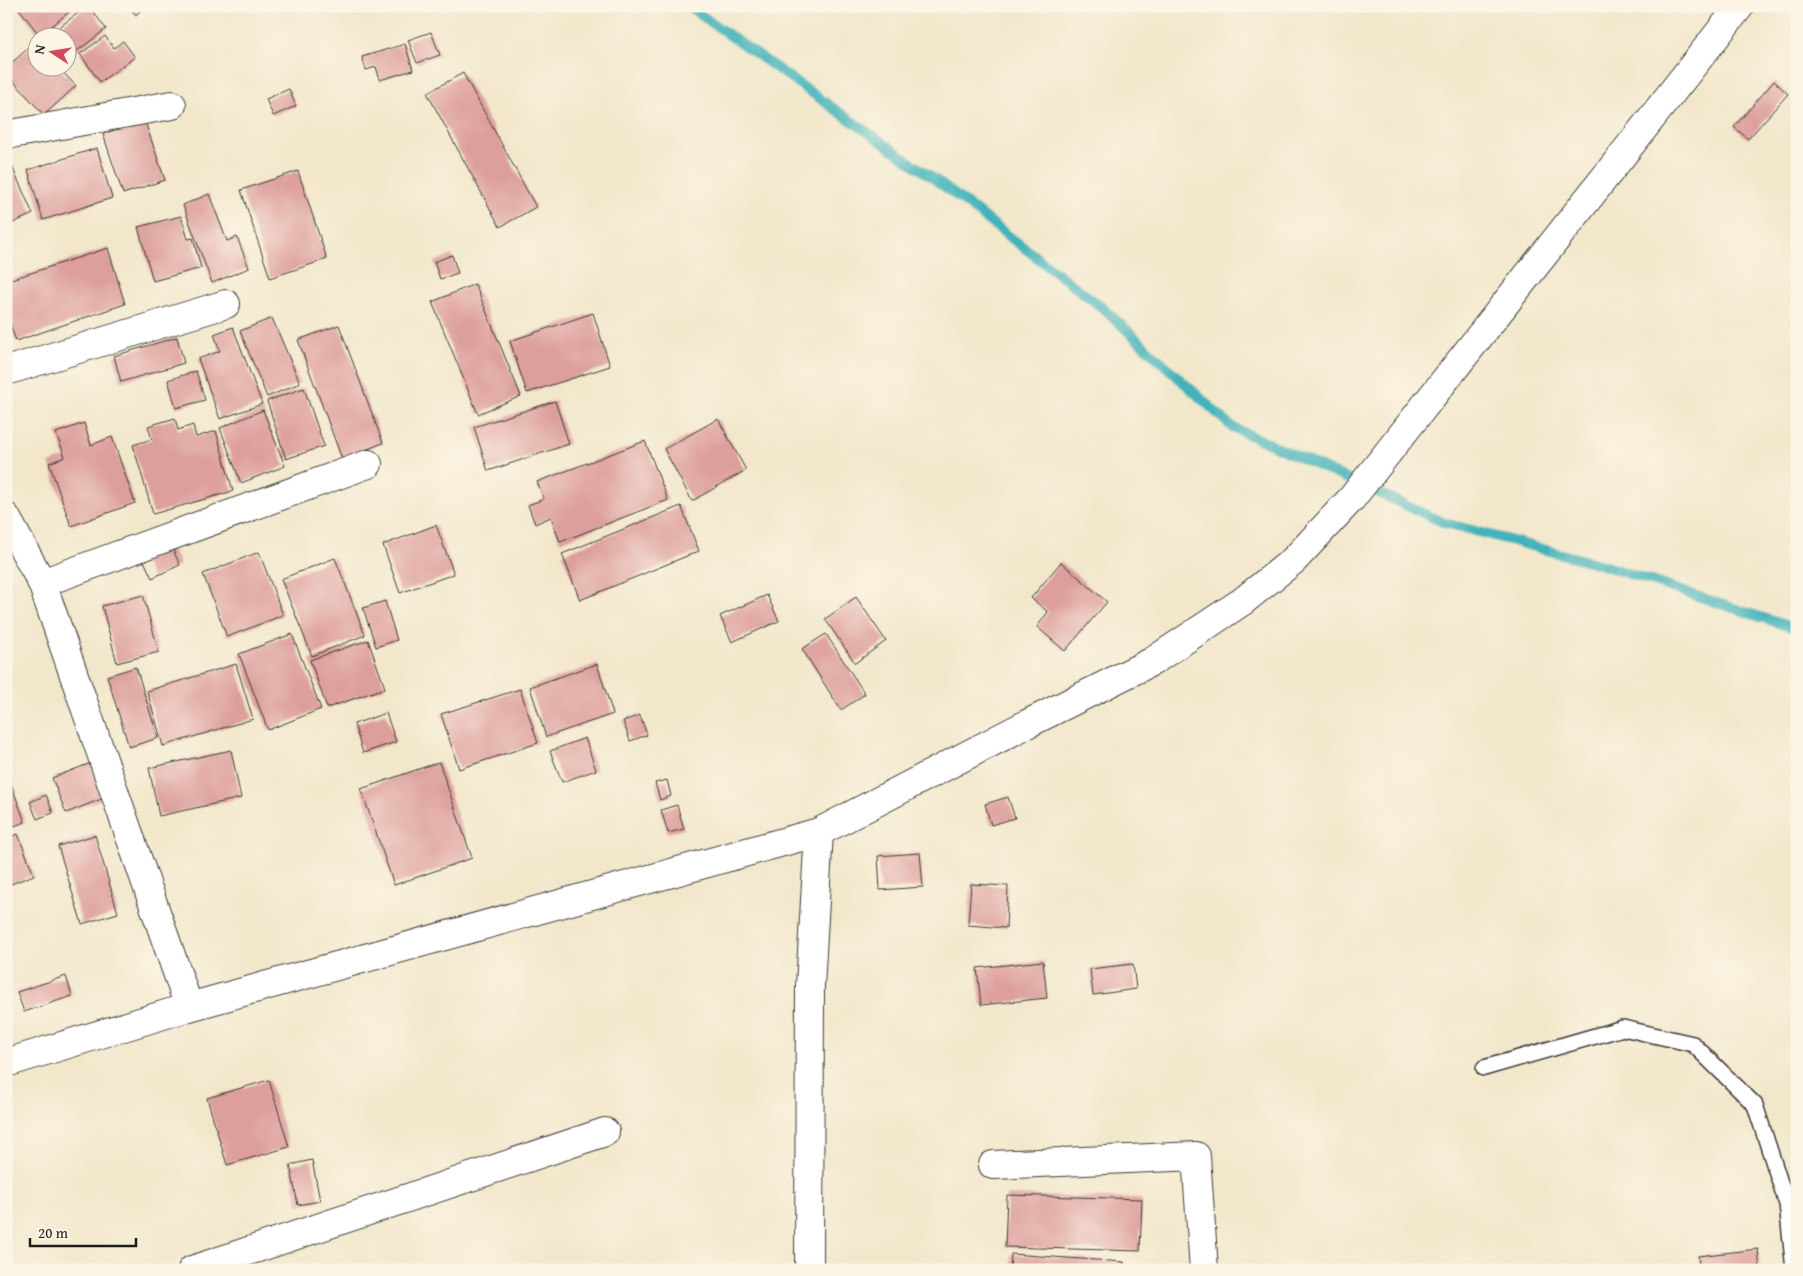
<svg xmlns="http://www.w3.org/2000/svg" width="1803" height="1276" viewBox="0 0 1803 1276" font-family="'Gentium Book Plus',serif">
<style>
.lines{fill:none;stroke-linecap:round;stroke-linejoin:round}
.stream{stroke:#43b3ba;stroke-width:10}
.building{fill:#dd9f9c}
.lane-casing{stroke:#3c3a36;stroke-width:18}
.street-casing{stroke:#3c3a36;stroke-width:30}
.secondary-casing{stroke:#3c3a36;stroke-width:30}
.lane{stroke:#fff;stroke-width:15}
.street{stroke:#fff;stroke-width:28}
.secondary{stroke:#fff;stroke-width:28}
</style>
<rect width="100%" height="100%" fill="#fcf5e5"/>
<filter id="ink" filterUnits="userSpaceOnUse"><feTurbulence type="fractalNoise" baseFrequency=".02" numOctaves="2"/><feDisplacementMap in="SourceGraphic" scale="10" xChannelSelector="R" yChannelSelector="G"/><feConvolveMatrix kernelMatrix="1 2 1 2 8 2 1 2 1" color-interpolation-filters="sRGB"/></filter>
<filter id="wash" filterUnits="userSpaceOnUse"><feTurbulence type="fractalNoise" baseFrequency=".0096" numOctaves="4" result="noise"/><feDisplacementMap in="SourceGraphic" scale="20" xChannelSelector="R" yChannelSelector="G"/><feGaussianBlur stdDeviation="1.12" result="paint"/><feColorMatrix in="noise" values="0 0 0 0 0 0 0 0 0 0 0 0 0 0 0 0 0 1.4 0 .05"/><feComposite in="paint" operator="in"/></filter>
<g filter="url(#wash)">
<rect width="100%" height="100%" fill="#f2e7cb"/>
<g class="lines">
<polyline class="stream" points="688,6 933,178 1104,309 1232,427 1445,523 1599,564 1797,629"/>
</g>
<g id="blocks">
<g class="building">
<polygon points="17,6 76,6 40,36"/>
<polygon points="87,6 89,6 106,29 68,58 68,38 45,38"/>
<polygon points="128,6 145,6 136,15"/>
<polygon points="431,32 440,55 417,63 408,40"/>
<polygon points="105,36 114,48 123,41 135,57 100,82 80,54"/>
<polygon points="35,42 38,45 38,68 59,68 76,86 44,115 6,73 6,68"/>
<polygon points="405,44 413,70 380,80 376,67 366,70 362,57"/>
<polygon points="463,73 536,207 500,227 427,93"/>
<polygon points="1774,81 1788,94 1748,139 1734,127"/>
<polygon points="289,89 296,106 273,116 266,99"/>
<polygon points="144,119 165,180 123,194 103,134"/>
<polygon points="97,148 112,198 43,220 28,170"/>
<polygon points="6,153 33,214 6,226"/>
<polygon points="298,171 327,259 270,278 241,190"/>
<polygon points="209,194 227,241 237,237 249,268 212,283 183,205"/>
<polygon points="181,216 188,239 193,238 201,268 153,281 138,227"/>
<polygon points="108,248 125,304 16,341 10,324 6,325 6,281"/>
<polygon points="452,255 458,273 440,279 434,262"/>
<polygon points="475,284 521,396 478,414 432,302"/>
<polygon points="593,313 610,366 527,393 510,341"/>
<polygon points="272,318 300,383 267,397 240,331"/>
<polygon points="339,325 383,443 342,459 298,340"/>
<polygon points="233,327 262,404 220,419 198,359 220,351 214,334"/>
<polygon points="177,337 184,363 121,382 114,356"/>
<polygon points="196,371 205,400 176,408 168,380"/>
<polygon points="304,388 324,446 286,459 267,401"/>
<polygon points="555,401 569,444 488,471 474,427"/>
<polygon points="263,410 285,466 241,483 220,428"/>
<polygon points="175,418 178,430 193,425 196,437 216,431 233,491 153,514 133,445 152,439 148,426"/>
<polygon points="718,419 746,470 692,501 664,449"/>
<polygon points="84,423 91,445 112,437 135,503 71,526 49,463 65,457 56,433"/>
<polygon points="645,441 668,500 560,542 551,517 535,524 528,505 544,499 537,482"/>
<polygon points="681,506 699,551 580,600 562,554"/>
<polygon points="436,525 454,574 400,593 383,545"/>
<polygon points="172,548 180,565 152,578 144,561"/>
<polygon points="259,552 283,615 227,637 203,574"/>
<polygon points="335,558 365,635 312,656 281,579"/>
<polygon points="1061,562 1107,602 1065,651 1037,627 1048,612 1031,598"/>
<polygon points="143,595 159,652 117,663 102,606"/>
<polygon points="767,595 779,621 732,642 720,616"/>
<polygon points="856,597 886,641 855,663 825,619"/>
<polygon points="385,601 397,640 376,647 363,608"/>
<polygon points="292,634 321,709 268,730 239,654"/>
<polygon points="826,634 865,694 841,710 802,649"/>
<polygon points="368,640 385,688 327,708 310,660"/>
<polygon points="236,664 253,719 163,746 147,691"/>
<polygon points="597,664 613,714 546,737 530,687"/>
<polygon points="136,667 158,738 129,747 107,676"/>
<polygon points="520,689 538,743 459,769 441,714"/>
<polygon points="386,713 396,742 363,753 354,724"/>
<polygon points="640,715 647,735 630,741 623,721"/>
<polygon points="585,738 596,770 562,782 550,751"/>
<polygon points="231,750 241,798 159,816 149,768"/>
<polygon points="439,762 472,858 394,885 361,789"/>
<polygon points="91,763 104,798 66,813 52,778"/>
<polygon points="6,770 25,822 6,829"/>
<polygon points="667,780 671,796 660,800 655,783"/>
<polygon points="46,795 53,813 37,819 30,802"/>
<polygon points="1008,797 1015,818 991,825 985,804"/>
<polygon points="677,805 684,829 668,833 661,810"/>
<polygon points="18,834 34,875 6,886 6,838"/>
<polygon points="95,835 118,913 82,924 58,846"/>
<polygon points="920,853 923,887 880,890 878,856"/>
<polygon points="971,884 1008,886 1006,928 968,925"/>
<polygon points="1043,961 1047,998 981,1005 977,968"/>
<polygon points="1133,964 1136,989 1093,995 1090,969"/>
<polygon points="66,976 72,996 24,1012 17,992"/>
<polygon points="269,1080 289,1147 227,1165 207,1098"/>
<polygon points="312,1160 320,1201 298,1205 290,1165"/>
<polygon points="1007,1195 1142,1199 1140,1251 1005,1247"/>
<polygon points="1758,1249 1760,1270 1700,1270 1698,1256"/>
<polygon points="1011,1254 1124,1262 1124,1270 1010,1270"/>
</g>
</g>
</g>
<g filter="url(#ink)">
<use href="#blocks" fill-opacity="0" stroke="#3c3a36" stroke-width="1"/>
<g class="lines">
<g class="lane-casing">
<polyline id="lane" points="1484,1068 1623,1028 1693,1044 1755,1105 1787,1204 1794,1270"/>
</g>
<g class="street-casing">
<g id="street">
<polyline points="6,135 172,105"/>
<polyline points="6,371 226,304"/>
<polyline points="6,517 42,583 189,1007"/>
<polyline points="42,583 368,464"/>
<polyline points="1025,725 1153,661 1243,601 1294,560 1352,498 1740,6"/>
<polyline points="993,1165 1196,1156 1204,1270"/>
<polyline points="192,1270 605,1132"/>
<polyline points="809,1270 810,986 819,832"/>
</g>
</g>
<g class="secondary-casing">
<polyline id="secondary" points="6,1063 189,1007 819,832 1025,725"/>
</g>
<use href="#lane" class="lane"/>
<use href="#street" class="street"/>
<use href="#secondary" class="secondary"/>
</g>
</g>
<rect width="1803" height="1276" fill="none" stroke="#fcf5e5" stroke-width="25"/>
<g transform="translate(52 52) rotate(282)"><circle r="24" fill="#fcf5e5" stroke="#a29e95"/>
<path d="M0-4L9 19L0 12L-9 19Z" fill="#d1495b"/>
<text y="-8" font-size="14" font-weight="bold" text-anchor="middle" fill="#1c1c1c">N</text>
</g>
<path d="M30 1238v8h106v-8" fill="none" stroke="#1c1c1c" stroke-width="2.5"/>
<text x="38" y="1238" font-size="15" fill="#1c1c1c" stroke="#fcf5e5" stroke-width="4" paint-order="stroke">20 m</text>
</svg>
